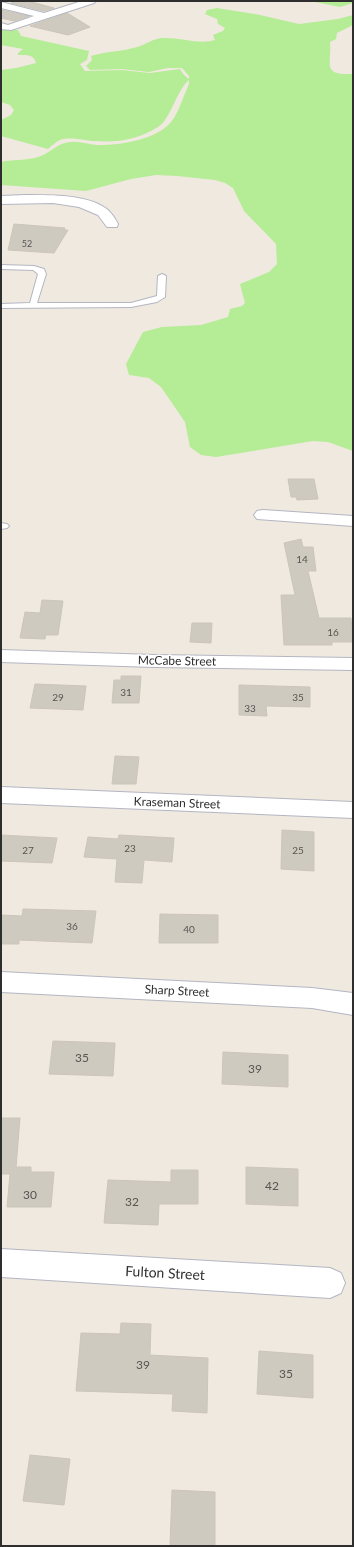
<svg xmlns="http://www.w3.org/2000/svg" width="354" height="1547" viewBox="0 0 354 1547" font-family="Lato,sans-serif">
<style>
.green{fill:#b5ec96}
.building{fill:#cfcac0;stroke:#ccc5b8}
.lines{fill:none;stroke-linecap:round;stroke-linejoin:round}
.service-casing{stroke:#b3b6c2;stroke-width:2}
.minor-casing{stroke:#b3b6c2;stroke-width:2}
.tertiary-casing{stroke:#b3b6c2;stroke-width:2}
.service{fill:#fff;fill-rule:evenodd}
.minor{fill:#fff;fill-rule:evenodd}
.tertiary{fill:#fff;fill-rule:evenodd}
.labels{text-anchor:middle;stroke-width:3;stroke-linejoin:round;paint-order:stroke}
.far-number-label{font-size:9px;fill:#565552}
.number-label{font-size:10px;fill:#565552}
.street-label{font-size:12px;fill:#2e2e2e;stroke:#fff}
.near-number-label{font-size:12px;fill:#565552}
.near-street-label{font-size:14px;fill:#2e2e2e;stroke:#fff}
</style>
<rect width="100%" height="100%" fill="#f0e9df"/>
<g class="green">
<polygon points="310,1 353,1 353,3 340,7"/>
<path d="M217,8L260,15L299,24L338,19L353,15V25L337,33L336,39L330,42C332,65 321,75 353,74V451L328,442L313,441L216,457L201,455L190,447L185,422L161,387L149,378L129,375L126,364L143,332L162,327L201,325L228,317L230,309L242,306L245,303L240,284L269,272L277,264L276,244L244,211L233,188L225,183L215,180L177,176L156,175L131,179L86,191L1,185V162C14,159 31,161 43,155C52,151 60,142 71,142C80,141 89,145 98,145C121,145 160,140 174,118C180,108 184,95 189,84V80C176,91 171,119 158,127C139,139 118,143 96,141C86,141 70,136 60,140C56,142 51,146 48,149L1,136V120L11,115L14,110L10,105L1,102V70L16,68L36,63C34,54 26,55 18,55V53L23,49L1,45V30H18L21,36L89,51L87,60L80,64L85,71L121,70L150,73L180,69L184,75L189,79V76L182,68H168L149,72L121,69L90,70L86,66L92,60L91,56C106,51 122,52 137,47C145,45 154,38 163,38C180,37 199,45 215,40L213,35L223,31L225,28L218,24L217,19L205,14L207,10Z"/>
</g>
<g class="building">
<polygon points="18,1 28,1 54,8 44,11 11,3"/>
<polygon points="1,10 29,16 14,21 1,18"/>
<polygon points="67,13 90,27 68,35 30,26"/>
<polygon points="14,224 65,228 64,230 68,230 54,253 8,250"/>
<polygon points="288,479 314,479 318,499 297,500 296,497 291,497"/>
<polygon points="301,539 303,547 313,547 316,571 308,571 319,618 351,618 353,642 332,642 332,645 284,645 281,595 295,595 284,543"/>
<polygon points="42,600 63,601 58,635 46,635 45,639 20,638 25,612 40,613"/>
<polygon points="192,623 212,623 211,643 190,642"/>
<polygon points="121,676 141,676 139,703 112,703 114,680 121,680"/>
<polygon points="35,684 86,686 83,710 30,708"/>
<polygon points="239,685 310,687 310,707 266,706 267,716 239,715"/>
<polygon points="115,756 139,757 136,784 112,784"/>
<polygon points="282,830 314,832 314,871 281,869"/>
<polygon points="1,835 57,838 52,863 1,861"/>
<polygon points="119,835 174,838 172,862 144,860 142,883 115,882 117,859 84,857 88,837 118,839"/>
<polygon points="23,909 96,911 92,943 19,940 19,944 1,944 1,915 22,916"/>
<polygon points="160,914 218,915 218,943 159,943"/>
<polygon points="53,1041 115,1043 113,1076 49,1074"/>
<polygon points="223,1052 288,1055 288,1087 222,1084"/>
<polygon points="1,1118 20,1118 16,1167 31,1167 31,1172 54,1172 51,1207 7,1207 10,1174 1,1174"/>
<polygon points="246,1167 298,1169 298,1206 246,1204"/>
<polygon points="171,1170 198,1170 198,1204 159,1204 158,1225 104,1223 108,1180 171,1182"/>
<polygon points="121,1323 151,1324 150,1355 208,1358 207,1413 172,1411 173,1394 76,1391 81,1333 120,1334"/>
<polygon points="259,1351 313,1355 313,1398 257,1394"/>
<polygon points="30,1455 70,1459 64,1505 23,1501"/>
<polygon points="172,1490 215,1492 215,1546 170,1546"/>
</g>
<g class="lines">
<g class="service-casing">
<g id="service">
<polygon points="1,265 34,266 44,269 46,274 37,303 131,303 157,296 158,276 162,274 166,276 165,297 157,302 131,307 1,308 1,304 30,303 38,274 33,270 1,269"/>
<polygon points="1,523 7,524 9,526 7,528 1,529"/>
</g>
</g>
<g class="minor-casing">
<g id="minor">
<polygon points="82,1 96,1 94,3 11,30 1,29 1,23 8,25 34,16 1,8 1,2 44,13"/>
<path d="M25,195C49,195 91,194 109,211C113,215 116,220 118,224L117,227H107L98,215L79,207L53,203L1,204V196Z"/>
<polygon points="263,510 353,516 353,526 257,519 254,515 257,511"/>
<polygon points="1,650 154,655 353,658 353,670 154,667 1,662"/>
<polygon points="1,787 353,802 353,818 1,803"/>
<polygon points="1,1249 330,1268 341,1273 345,1283 341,1293 330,1298 1,1277"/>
</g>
</g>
<g class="tertiary-casing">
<polygon id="tertiary" points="1,972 312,988 353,993 353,1015 312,1008 1,992"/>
</g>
<use href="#service" class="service"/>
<use href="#minor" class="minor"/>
<use href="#tertiary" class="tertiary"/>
</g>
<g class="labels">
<g class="far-number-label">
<text x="27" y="247">52</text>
</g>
<g class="number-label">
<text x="302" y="563">14</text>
<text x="333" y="636">16</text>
<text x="126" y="696">31</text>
<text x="58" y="701">29</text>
<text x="298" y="701">35</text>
<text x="250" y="712">33</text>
<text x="130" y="852">23</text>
<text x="28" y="854">27</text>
<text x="298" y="854">25</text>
<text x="72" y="930">36</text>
<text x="189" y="933">40</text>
</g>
<g class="street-label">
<text transform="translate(177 661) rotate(1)" y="4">McCabe Street</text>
<text transform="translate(177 803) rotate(2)" y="4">Kraseman Street</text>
<text transform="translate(177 991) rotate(3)" y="4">Sharp Street</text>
</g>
<g class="near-number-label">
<text x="82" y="1062">35</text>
<text x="255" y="1073">39</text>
<text x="272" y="1190">42</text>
<text x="30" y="1199">30</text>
<text x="132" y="1206">32</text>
<text x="143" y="1369">39</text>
<text x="286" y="1378">35</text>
</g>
<g class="near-street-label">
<text transform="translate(165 1273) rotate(3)" y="5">Fulton Street</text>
</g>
</g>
<rect width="354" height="1547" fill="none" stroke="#2e2e2e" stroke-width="4"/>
</svg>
